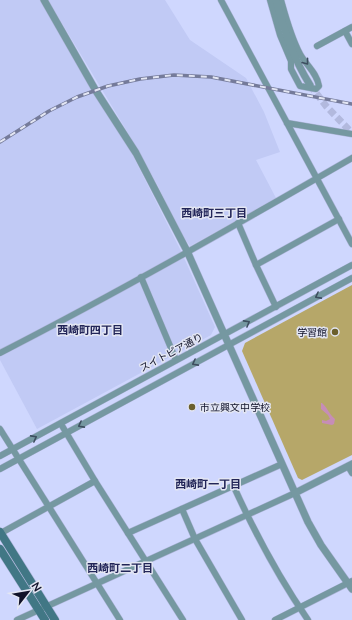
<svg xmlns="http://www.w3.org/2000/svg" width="352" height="620" viewBox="0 0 352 620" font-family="Lato,'Noto Sans JP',sans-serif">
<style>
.built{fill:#c1caf5}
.green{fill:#b6a769}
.water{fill:#c68db7}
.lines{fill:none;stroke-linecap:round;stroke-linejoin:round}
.tertiary-tunnel{stroke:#b2b9de;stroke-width:7;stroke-dasharray:7 3.5;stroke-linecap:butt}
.minor-casing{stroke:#adb4d8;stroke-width:7}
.tertiary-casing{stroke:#adb4d8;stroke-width:8}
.secondary-casing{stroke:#adb4d8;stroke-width:9}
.minor{stroke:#7598a1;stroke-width:6}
.tertiary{stroke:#7598a1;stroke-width:7}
.secondary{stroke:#417785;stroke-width:8}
.rail-casing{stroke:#757b9a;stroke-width:3.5}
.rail{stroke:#e3e6f3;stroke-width:2;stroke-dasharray:6;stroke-linecap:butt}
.oneway{stroke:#3d4e5f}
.poi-dot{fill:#6b5f2c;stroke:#e3e6f3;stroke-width:1.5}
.labels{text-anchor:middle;stroke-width:3;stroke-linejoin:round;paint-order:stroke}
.poi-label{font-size:10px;fill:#101229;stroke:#e3e6f3;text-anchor:end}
.street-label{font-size:10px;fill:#101229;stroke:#e3e6f3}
.neighbourhood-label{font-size:11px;font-weight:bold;fill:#222558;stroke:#e3e6f3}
</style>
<rect width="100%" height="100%" fill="#cfd7fe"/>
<g class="built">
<polygon points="0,0 41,0 130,150 181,251 215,327 211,335 37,429 0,360"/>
<polygon points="48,0 165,0 190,40 246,78 264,112 280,152 256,160 276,198 190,246 180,232 158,186 131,138"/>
</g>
<polygon class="green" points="352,285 352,455 302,480 298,478 242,351 245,343"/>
<path class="water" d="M321,403H322C327,407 329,414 335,419L334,424L332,425L322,423V420L326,421L330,419L328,415L321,409Z"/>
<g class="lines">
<polyline class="tertiary-tunnel" points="310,85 326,106 352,133"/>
<g class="minor-casing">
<g id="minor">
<polyline points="221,0 352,244"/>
<path d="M270,0L280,35L291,61V69L300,86L316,89L319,86C317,73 306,65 300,54C291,37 286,18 281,0"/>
<polyline points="345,31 352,44"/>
<polyline points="317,46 352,27"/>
<polyline points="287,123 352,134"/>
<polyline points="238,223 256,265 276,307"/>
<polyline points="256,265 339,219"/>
<polyline points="141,277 176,360"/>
<path d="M0,353C119,292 236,225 352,158"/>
<polyline points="61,424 95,481 183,620"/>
<polyline points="0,429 120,620"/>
<polyline points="0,456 352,265"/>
<polyline points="348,466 352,473"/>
<polyline points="0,469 352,278"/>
<path d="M234,487C255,533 279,578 308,620"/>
<polyline points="182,509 195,539 242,620"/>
<polyline points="1,533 95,481"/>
<polyline points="128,533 282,464"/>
<polyline points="17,620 295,493"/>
<polyline points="275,620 352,581"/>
</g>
</g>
<g class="tertiary-casing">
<g id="tertiary">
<polyline points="44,0 96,91 136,153 187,251 308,522 321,545 352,589"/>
<path d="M276,0C284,30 293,58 310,85"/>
<polyline points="295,493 352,464"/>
</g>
</g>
<g class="secondary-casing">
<g id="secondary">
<polyline points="0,532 55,620"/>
<polyline points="0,549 45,620"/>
</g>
</g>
<use href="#minor" class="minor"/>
<use href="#tertiary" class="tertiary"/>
<use href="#secondary" class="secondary"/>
<g class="rail-casing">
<polyline id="rail" points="0,142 49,111 77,97 108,86 140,79 174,75 211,77 352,104"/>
</g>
<use href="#rail" class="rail"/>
</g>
<defs><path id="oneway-chevron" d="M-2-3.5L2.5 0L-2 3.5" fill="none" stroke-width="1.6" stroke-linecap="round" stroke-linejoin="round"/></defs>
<g class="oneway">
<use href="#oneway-chevron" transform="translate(306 62) rotate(52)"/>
<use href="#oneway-chevron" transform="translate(318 296) rotate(152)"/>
<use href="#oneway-chevron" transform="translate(247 323) rotate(-29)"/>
<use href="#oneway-chevron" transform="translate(195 363) rotate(152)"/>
<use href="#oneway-chevron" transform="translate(81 425) rotate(152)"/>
<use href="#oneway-chevron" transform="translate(34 438) rotate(-28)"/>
</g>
<g class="poi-dot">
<circle cx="335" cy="332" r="4"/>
<circle cx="192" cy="407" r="4"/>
</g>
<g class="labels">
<g class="poi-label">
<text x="327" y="336">学習館</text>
<text x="200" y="411" text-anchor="start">市立興文中学校</text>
</g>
<g class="street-label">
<text transform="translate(171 352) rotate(-28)" y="4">スイトピア通り</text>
</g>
<g class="neighbourhood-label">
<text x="214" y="217">西崎町三丁目</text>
<text x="90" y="334">西崎町四丁目</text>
<text x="208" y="488">西崎町一丁目</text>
<text x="120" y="572">西崎町二丁目</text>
</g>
</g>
<g transform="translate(28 592) rotate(59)" stroke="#e3e6f3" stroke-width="3" paint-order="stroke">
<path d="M0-3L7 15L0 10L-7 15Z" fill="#101229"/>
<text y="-6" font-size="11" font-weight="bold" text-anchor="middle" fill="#101229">N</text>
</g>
</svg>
